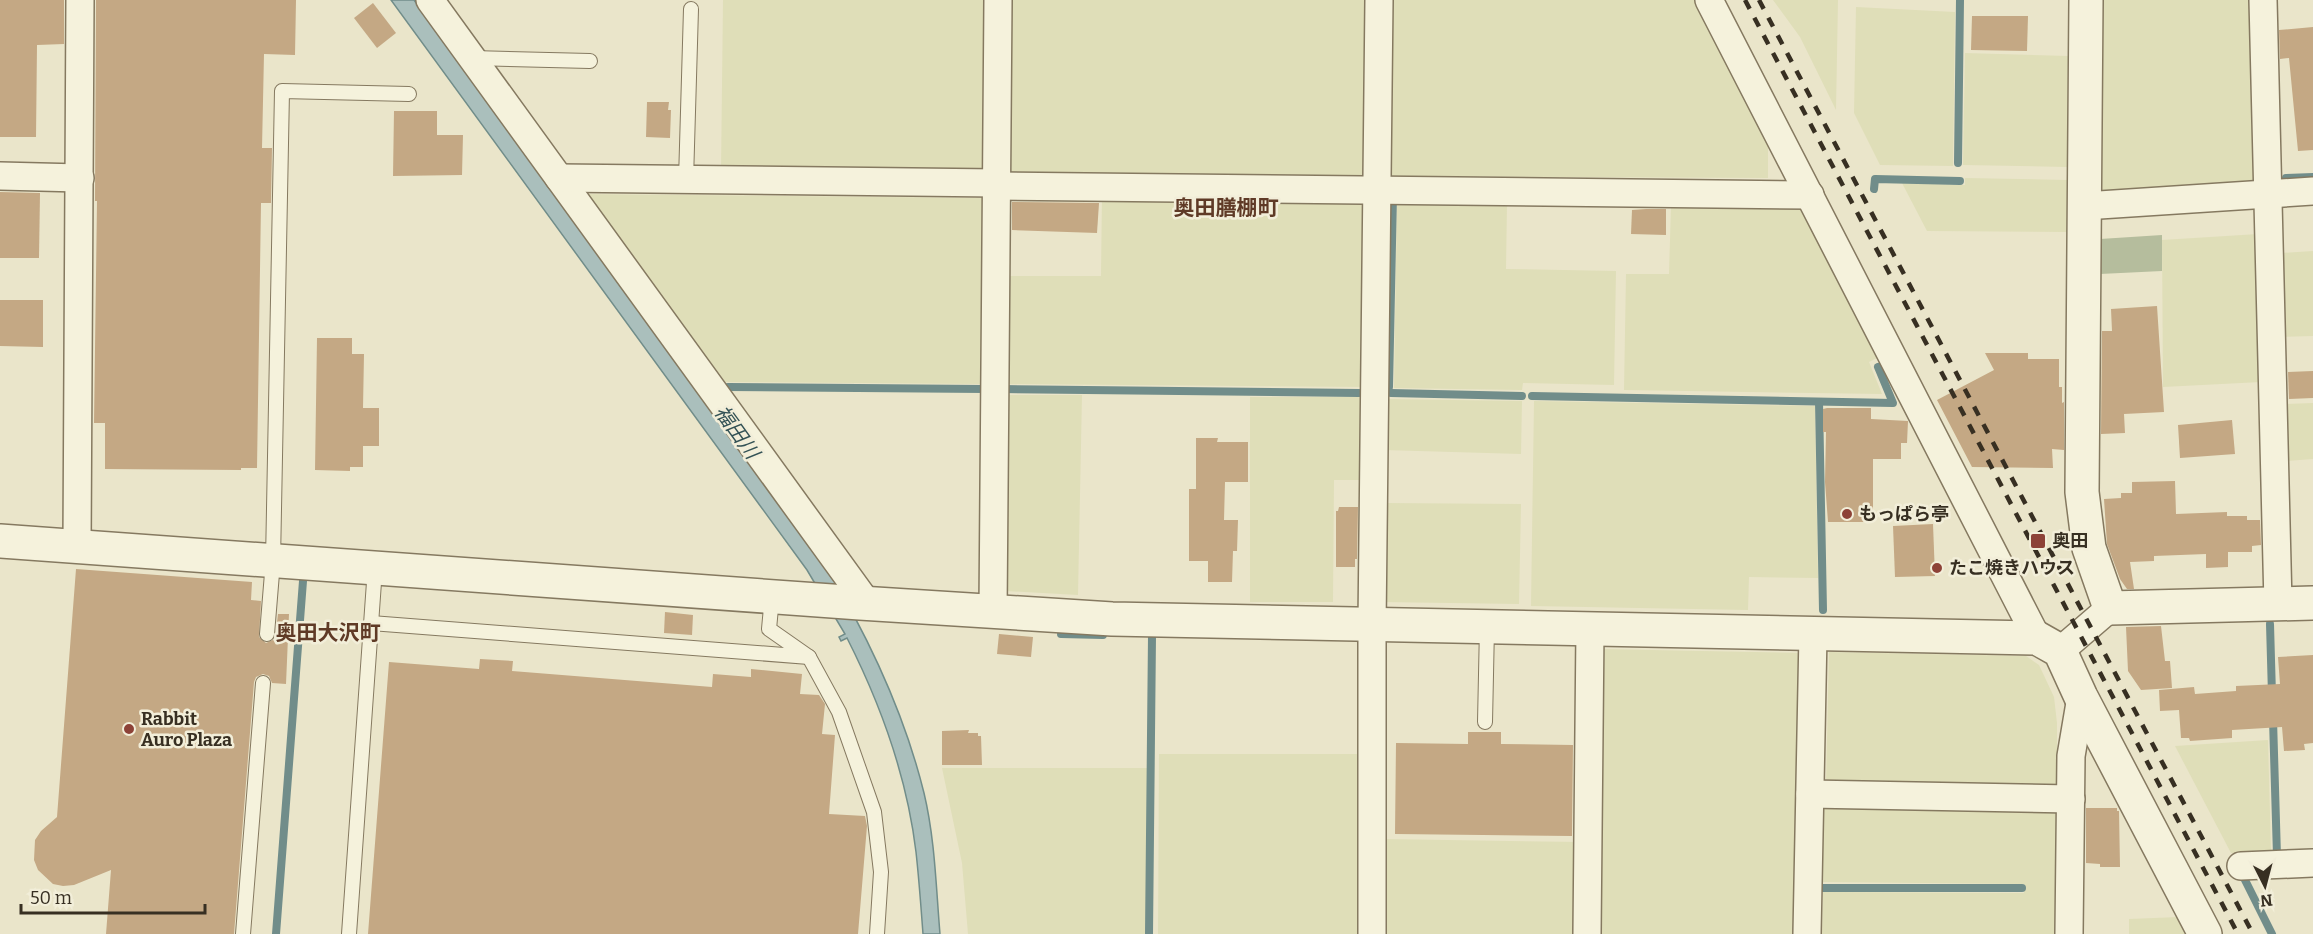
<svg xmlns="http://www.w3.org/2000/svg" width="2313" height="934" viewBox="0 0 2313 934" font-family="Bitter,'Noto Sans JP',serif">
<style>
.farmland{fill:#dfdeb8}
.cemetery{fill:#b5bd9d}
.water{fill:#aabfbc;stroke:#718d8a;stroke-width:1.5}
.lines{fill:none;stroke-linecap:round;stroke-linejoin:round}
.stream{stroke:#718d8a;stroke-width:8}
.building{fill:#c4a884}
.service-casing{stroke:#857960;stroke-width:16}
.minor-casing{stroke:#857960;stroke-width:30}
.tertiary-casing{stroke:#857960;stroke-width:36}
.service{stroke:#f5f2dc;stroke-width:14}
.minor{stroke:#f5f2dc;stroke-width:27}
.tertiary{stroke:#f5f2dc;stroke-width:33}
.rail{stroke:#372f22;stroke-width:4.5;stroke-dasharray:10 10;stroke-linecap:butt}
.poi-dot{fill:#8d4237;stroke:#f2eed9;stroke-width:2}
.labels{text-anchor:middle;stroke-width:5;stroke-linejoin:round;paint-order:stroke}
.poi-label{font-size:18px;font-weight:bold;fill:#372f22;stroke:#f2eed9;text-anchor:start}
.water-label{font-size:20px;font-style:italic;fill:#335255;stroke:#f2eed9}
.quarter-label{font-size:21px;font-weight:bold;fill:#5f3a26;stroke:#f2eed9}
</style>
<rect width="100%" height="100%" fill="#eae5ca"/>
<g class="farmland">
<polygon points="723,0 986,0 982,176 721,171"/>
<polygon points="1005,0 1372,0 1369,183 1002,177"/>
<polygon points="1389,0 1697,0 1768,136 1768,178 1386,176"/>
<polygon points="1773,0 1838,0 1836,110 1800,37"/>
<polygon points="2102,0 2254,0 2259,180 2100,191"/>
<polygon points="1856,7 1955,12 1953,166 1880,165 1854,113"/>
<polygon points="1965,53 2068,56 2067,167 1963,165"/>
<polygon points="1965,178 2067,180 2067,232 1927,231 1902,183 1965,185"/>
<polygon points="579,194 982,198 981,384 715,382"/>
<polygon points="1102,195 1367,197 1368,387 1001,384 1002,276 1101,276"/>
<polygon points="1397,203 1507,204 1506,269 1616,271 1614,385 1523,383 1522,390 1394,388"/>
<polygon points="1671,206 1805,208 1877,358 1869,362 1882,394 1624,390 1626,274 1669,274"/>
<polygon points="2258,234 2261,382 2163,387 2162,240"/>
<polygon points="2313,251 2313,336 2282,337 2281,253"/>
<polygon points="1001,395 1082,395 1078,595 1005,591"/>
<polygon points="1250,397 1367,397 1367,480 1334,480 1333,602 1250,602"/>
<polygon points="1384,399 1522,401 1521,454 1384,450"/>
<polygon points="1534,401 1815,406 1818,578 1749,577 1748,610 1531,606"/>
<polygon points="2313,403 2313,459 2285,461 2285,404"/>
<polygon points="1383,503 1521,504 1519,604 1381,602"/>
<polygon points="1600,649 1805,653 1801,934 1598,934"/>
<polygon points="1829,652 2026,656 2039,665 2054,697 2057,723 2057,791 1826,786"/>
<polygon points="2268,740 2271,851 2231,853 2175,746"/>
<polygon points="1159,754 1360,754 1360,934 1158,934"/>
<polygon points="942,768 1147,768 1146,934 968,934 962,863"/>
<polygon points="1823,801 2060,805 2057,934 1822,934 1823,892 2024,893 2024,884 1822,882"/>
<polygon points="1383,839 1582,842 1581,934 1383,934"/>
<polygon points="2179,917 2187,934 2129,934 2129,919"/>
</g>
<polygon class="cemetery" points="2162,235 2162,271 2100,274 2100,239"/>
<path class="water" d="M391,0H414L824,563C867,634 904,712 924,793C935,839 936,887 940,934H923C921,907 919,879 916,852C907,777 881,705 847,638L841,641L839,637L845,634L807,570Z"/>
<g class="lines">
<g class="stream">
<polyline points="1958,163 1960,0"/>
<polyline points="2286,178 2313,177"/>
<polyline points="1874,189 1875,179 1960,181"/>
<polyline points="728,387 985,389"/>
<polyline points="1389,387 1393,196"/>
<polyline points="1002,389 1359,393"/>
<polyline points="1391,393 1522,396"/>
<polyline points="1532,396 1893,403 1878,367"/>
<polyline points="1819,402 1823,610"/>
<polyline points="2270,624 2272,695"/>
<polyline points="1061,634 1103,635"/>
<polyline points="2273,719 2277,856 2273,856"/>
<polyline points="2244,878 2272,934"/>
<polyline points="1819,888 2022,888"/>
<polyline points="276,934 303,581"/>
<polyline points="1149,934 1152,636"/>
</g>
</g>
<g class="building">
<polygon points="0,0 64,0 64,44 37,45 36,137 0,137"/>
<polygon points="96,0 296,0 295,55 264,54 262,148 272,148 271,203 261,203 257,468 241,468 241,470 105,469 105,423 94,423 97,201 95,201"/>
<polygon points="373,3 396,33 377,48 354,18"/>
<polygon points="1972,16 2028,16 2027,51 1971,50"/>
<polygon points="2313,27 2313,150 2298,151 2289,58 2280,59 2279,30"/>
<polygon points="647,102 669,102 668,110 671,110 670,138 646,137"/>
<polygon points="394,111 437,111 437,135 463,135 462,175 393,176"/>
<polygon points="0,192 40,193 39,258 0,258"/>
<polygon points="1012,202 1099,203 1097,233 1012,230"/>
<polygon points="1646,209 1666,209 1666,235 1631,234 1632,210"/>
<polygon points="0,300 43,300 43,347 0,346"/>
<polygon points="2157,306 2164,412 2124,414 2125,433 2101,434 2102,331 2112,331 2111,309"/>
<polygon points="317,338 352,338 352,354 364,354 363,408 379,408 379,446 363,446 363,467 350,467 350,471 315,470"/>
<polygon points="1985,353 2028,353 2028,359 2059,359 2059,387 2062,387 2062,403 2064,402 2064,450 2052,449 2053,468 1972,467 1937,400 1994,370"/>
<polygon points="2313,371 2313,398 2289,399 2288,372"/>
<polygon points="1827,408 1871,408 1871,419 1908,421 1907,443 1901,443 1901,459 1873,459 1873,522 1828,522 1825,482 1826,432 1823,432 1823,409"/>
<polygon points="2232,420 2235,454 2180,458 2178,425"/>
<polygon points="1196,438 1218,438 1217,442 1248,442 1248,482 1225,482 1224,520 1238,520 1237,551 1233,551 1232,582 1208,582 1208,561 1189,561 1189,489 1196,489"/>
<polygon points="2175,481 2176,514 2227,512 2227,516 2247,516 2247,520 2260,520 2261,545 2252,546 2252,552 2228,552 2228,567 2206,568 2206,554 2154,556 2154,561 2130,562 2134,589 2127,589 2120,579 2107,544 2104,499 2121,498 2121,493 2132,493 2132,482"/>
<polygon points="1339,507 1358,507 1357,559 1355,559 1355,567 1336,567 1336,511 1338,511"/>
<polygon points="1933,524 1935,576 1895,577 1893,526"/>
<polygon points="76,569 252,582 251,600 261,601 259,637 266,643 275,639 278,614 289,614 286,684 272,683 269,676 263,674 256,677 254,682 234,934 106,934 111,870 74,885 63,886 53,884 38,870 34,860 35,840 41,831 57,817"/>
<polygon points="665,612 693,615 692,635 664,633"/>
<polygon points="2161,626 2165,661 2170,661 2172,688 2141,690 2128,671 2126,627"/>
<polygon points="999,634 1033,637 1031,657 997,654"/>
<polygon points="2313,655 2313,743 2304,744 2305,750 2284,751 2282,727 2232,730 2232,738 2190,741 2189,738 2181,738 2179,710 2160,711 2159,690 2194,687 2195,694 2236,691 2236,686 2280,684 2278,657"/>
<polygon points="480,659 513,661 512,671 712,687 713,674 751,677 751,669 802,674 800,694 819,695 825,704 822,734 835,735 829,814 865,816 867,826 858,934 368,934 389,662 479,669"/>
<polygon points="969,730 968,733 978,733 978,736 981,736 982,765 942,765 942,731"/>
<polygon points="1468,732 1501,732 1501,744 1573,745 1572,836 1395,834 1396,743 1468,744"/>
<polygon points="2086,808 2117,808 2117,811 2119,811 2120,867 2100,867 2100,864 2086,863"/>
</g>
<g class="lines">
<g class="service-casing">
<g id="service">
<polyline points="472,58 590,61"/>
<polyline points="686,180 691,9"/>
<polyline points="772,597 769,629 809,657 839,712 874,812 881,872 877,934"/>
<polyline points="371,623 809,657"/>
<polyline points="267,634 273,561 282,91 409,94"/>
<polyline points="1485,722 1487,627"/>
<polyline points="243,934 263,683"/>
<polyline points="349,934 375,568"/>
</g>
</g>
<g class="minor-casing">
<g id="minor">
<polyline points="430,0 867,603"/>
<polyline points="1709,0 2037,638"/>
<polyline points="2263,0 2278,604"/>
<polyline points="0,176 80,178"/>
<polyline points="559,178 997,183"/>
<polyline points="997,186 1810,195"/>
<polyline points="2084,206 2313,191"/>
<polyline points="77,546 80,0"/>
<polyline points="993,612 998,0"/>
<polyline points="2060,651 2110,608"/>
<polyline points="1810,794 2071,799"/>
<polyline points="2241,866 2313,863"/>
<polyline points="1372,934 1372,625 1379,0"/>
<polyline points="1587,934 1590,629"/>
<polyline points="1807,934 1813,634"/>
<polyline points="2069,934 2071,756 2081,697"/>
</g>
</g>
<g class="tertiary-casing">
<g id="tertiary">
<polyline points="2086,0 2082,492 2089,548 2110,608 2313,603"/>
<polyline points="0,541 860,603 1112,619 2037,638 2060,651 2081,697 2205,934"/>
</g>
</g>
<use href="#service" class="service"/>
<use href="#minor" class="minor"/>
<use href="#tertiary" class="tertiary"/>
<g class="rail">
<polyline points="1745,0 2238,934"/>
<polyline points="1759,0 2253,934"/>
</g>
</g>
<g class="poi-dot">
<circle cx="1847" cy="514" r="6"/>
<rect x="2030" y="533" width="16" height="16" rx="3"/>
<circle cx="1937" cy="568" r="6"/>
<circle cx="129" cy="729" r="6"/>
</g>
<g class="labels">
<g class="poi-label">
<text x="1859" y="520">もっぱら亭</text>
<text x="2052" y="547">奥田</text>
<text x="1949" y="574">たこ焼きハウス</text>
<text x="141" y="725">Rabbit<tspan x="141" dy="21">Auro Plaza</tspan></text>
</g>
<g class="water-label">
<text transform="translate(737 432) rotate(54)" y="7">福田川</text>
</g>
<g class="quarter-label">
<text x="1226" y="215">奥田膳棚町</text>
<text x="328" y="640">奥田大沢町</text>
</g>
</g>
<g transform="translate(2265 886) rotate(174)" stroke="#f2eed9" stroke-width="4.5" paint-order="stroke">
<path d="M0-4.5L10 22L0 15L-10 22Z" fill="#372f22"/>
<text y="-9" font-size="16" font-weight="bold" text-anchor="middle" fill="#372f22">N</text>
</g>
<path d="M21 904v9h184v-9" fill="none" stroke="#372f22" stroke-width="3"/>
<text x="30" y="904" font-size="18" fill="#372f22" stroke="#f2eed9" stroke-width="4.5" paint-order="stroke">50 m</text>
</svg>
